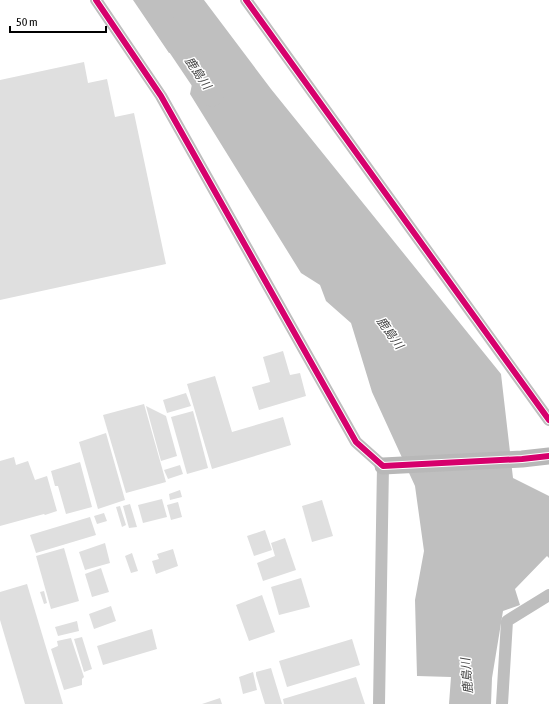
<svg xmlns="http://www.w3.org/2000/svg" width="549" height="704" viewBox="0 0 549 704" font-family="'Asap Condensed','Noto Sans JP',sans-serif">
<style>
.water{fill:#bfbfbf}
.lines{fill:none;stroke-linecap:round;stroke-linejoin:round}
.river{stroke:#bfbfbf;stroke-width:23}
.building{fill:#dfdfdf}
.street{stroke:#bebebe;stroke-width:12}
.secondary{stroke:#b8b8b8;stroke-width:17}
.cycleway-casing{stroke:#fff;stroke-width:8}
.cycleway{stroke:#d6006c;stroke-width:6}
.labels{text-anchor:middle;stroke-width:3;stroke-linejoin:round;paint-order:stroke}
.water-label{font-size:12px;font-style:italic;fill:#444;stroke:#fff}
</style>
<rect width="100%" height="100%" fill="#fff"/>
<polygon class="water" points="133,0 204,0 271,89 501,374 513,478 549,496 549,558 547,556 515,589 520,605 503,611 492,678 491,704 449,704 451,677 417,676 415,600 424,551 415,486 372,392 351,323 326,301 320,285 301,273 190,94 195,69 182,50 169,53"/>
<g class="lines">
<polyline class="river" points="148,0 212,95"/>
</g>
<g class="building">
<polygon points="84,62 88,83 107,79 115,117 134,113 166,264 0,300 0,80"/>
<polygon points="283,351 290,375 300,373 306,396 259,410 252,387 270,382 263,357"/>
<polygon points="215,376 232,432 283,417 291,445 212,469 187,384"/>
<polygon points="186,393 191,406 167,413 163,400"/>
<polygon points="144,404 166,482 126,493 103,415"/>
<polygon points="146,406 166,416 177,456 161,461"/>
<polygon points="193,411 208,468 187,474 171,417"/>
<polygon points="106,433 125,500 98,509 79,442"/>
<polygon points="14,457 16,465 28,461 35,480 47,476 57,511 45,515 44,514 0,526 0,461"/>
<polygon points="80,462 92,507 66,514 58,486 55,486 51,471"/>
<polygon points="180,465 183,474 168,479 164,470"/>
<polygon points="180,490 182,497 170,500 169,494"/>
<polygon points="162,499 167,517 143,523 138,505"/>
<polygon points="322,500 333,536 312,542 302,506"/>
<polygon points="178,502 182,517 171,520 167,505"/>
<polygon points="130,504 137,527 129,528 123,506"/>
<polygon points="120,506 126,525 122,527 116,507"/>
<polygon points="104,513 107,521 97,524 94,516"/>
<polygon points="90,517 96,535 36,553 30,535"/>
<polygon points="265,530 272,550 254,556 247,536"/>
<polygon points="285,538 296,570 263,581 257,563 275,556 271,543"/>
<polygon points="105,543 110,563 85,570 79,552"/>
<polygon points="64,548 79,601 51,609 36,556"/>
<polygon points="173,549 178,566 156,574 152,561 159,559 157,554"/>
<polygon points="132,553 138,571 131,573 125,556"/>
<polygon points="101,568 109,592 92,597 85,574"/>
<polygon points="301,578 310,607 279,615 271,587"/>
<polygon points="27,584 63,704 25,704 0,620 0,592"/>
<polygon points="44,591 47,603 44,604 40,592"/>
<polygon points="262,595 275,632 249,641 236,605"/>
<polygon points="111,606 116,621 94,629 89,614"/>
<polygon points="77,621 79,631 58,636 55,627"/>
<polygon points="152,629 157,649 103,665 97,646"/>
<polygon points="82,637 92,669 84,672 74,639"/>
<polygon points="71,638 84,677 82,679 82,685 64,690 51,649 58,646 57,641"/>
<polygon points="352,639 360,665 287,687 279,661"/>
<polygon points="271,668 282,704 265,704 256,675 256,672"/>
<polygon points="253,672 257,690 243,694 239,677"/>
<polygon points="356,677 365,704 284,704 283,699"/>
<polygon points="220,698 222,704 202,704"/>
</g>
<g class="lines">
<g class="street">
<polyline points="96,0 161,96 356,442 383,466 379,704"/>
<polyline points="246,0 549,420"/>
<polyline points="502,704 507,621 549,595"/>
</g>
<polyline class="secondary" points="383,466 522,459 549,456"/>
<g class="cycleway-casing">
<g id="cycleway">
<polyline points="96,0 161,96 356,442 383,466 522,459 549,456"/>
<polyline points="246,0 549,420"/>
</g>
</g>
<use href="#cycleway" class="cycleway"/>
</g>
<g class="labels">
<g class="water-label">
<text transform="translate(198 73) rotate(56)" y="4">鹿島川</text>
<text transform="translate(390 333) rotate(54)" y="4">鹿島川</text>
<text transform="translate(467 676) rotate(-95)" y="4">鹿島川</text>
</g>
</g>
<path d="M10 26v6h96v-6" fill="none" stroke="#000000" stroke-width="2"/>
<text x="16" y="26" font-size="12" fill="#000000" stroke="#ffffff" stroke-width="3" paint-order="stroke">50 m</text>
</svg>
